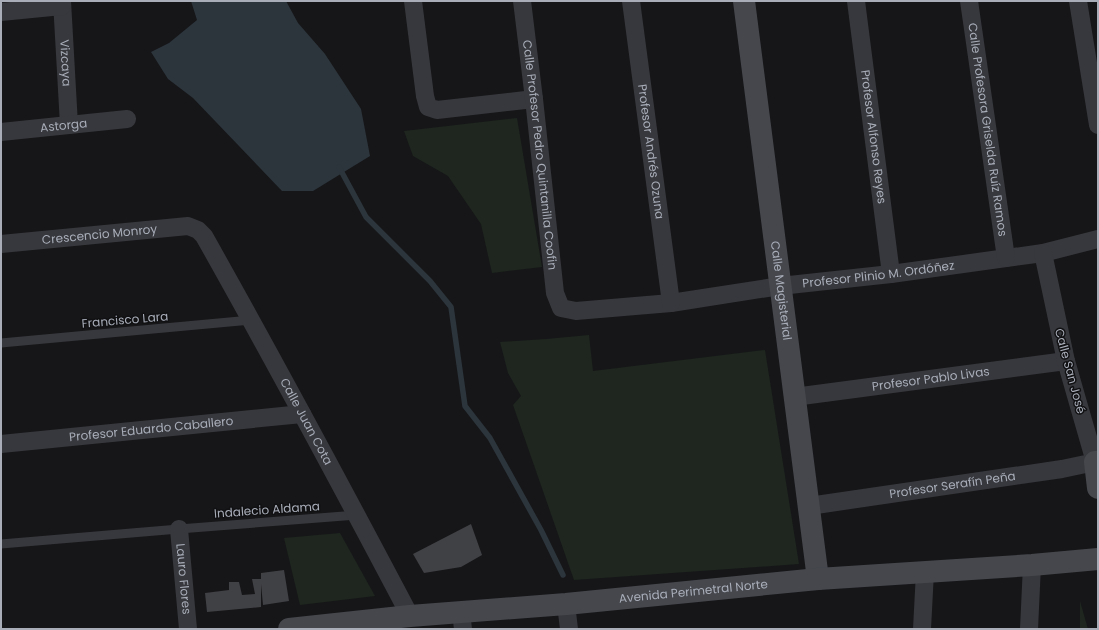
<svg xmlns="http://www.w3.org/2000/svg" width="1099" height="630" viewBox="0 0 1099 630" font-family="Poppins,sans-serif">
<style>
.green{fill:#1e261f}
.water{fill:#2c353c}
.lines{fill:none;stroke-linecap:round;stroke-linejoin:round}
.stream{stroke:#2c353c;stroke-width:5.5}
.building{fill:#404145}
.lane{stroke:#37383d;stroke-width:9}
.street{stroke:#37383d;stroke-width:18}
.secondary{stroke:#45474d;stroke-width:22}
.labels{text-anchor:middle;stroke-width:3;stroke-linejoin:round;paint-order:stroke}
.street-label{font-size:12px;fill:#a8adb8;stroke:#111113}
</style>
<rect width="100%" height="100%" fill="#161618"/>
<g class="green">
<polygon points="517,118 542,267 492,273 481,224 448,176 413,156 404,131"/>
<polygon points="589,335 593,371 765,350 799,564 574,580 513,405 521,396 508,373 500,342 546,339"/>
<polygon points="340,533 375,596 300,605 284,538"/>
<polygon points="1080,601 1088,629 1080,629"/>
</g>
<polygon class="water" points="191,1 286,1 298,23 325,54 361,109 370,156 313,191 282,191 193,98 168,79 151,52 169,43 197,20"/>
<g class="lines">
<polyline class="stream" points="339,167 366,217 430,281 451,307 465,406 490,438 541,530 563,575"/>
</g>
<g class="building">
<polygon points="471,524 482,555 461,567 424,573 413,554"/>
<polygon points="284,570 289,601 263,605 261,584 261,607 207,612 205,593 229,590 229,582 239,582 242,595 255,594 252,579 261,579 261,573"/>
</g>
<g class="lines">
<g class="lane">
<polyline points="1,343 251,320"/>
<polyline points="1,544 179,529 357,515"/>
</g>
<g class="street">
<path id="s1" d="M62,1L69,125"/>
<polyline points="413,1 425,96 428,107 437,110 534,99"/>
<path id="s2" d="M522,1L534,99L555,293L561,308L576,311L671,303L780,286L891,274L1043,253L1098,239"/>
<path id="s3" d="M631,1L671,303"/>
<path id="s4" d="M856,1L891,274"/>
<path id="s5" d="M969,1L1006,258"/>
<polyline points="1078,1 1098,125"/>
<polyline points="1,12 62,6"/>
<path id="s6" d="M1,132L127,119"/>
<path id="s7" d="M1,244L188,226L198,230L204,236C275,362 343,489 410,616"/>
<path id="s8" d="M794,397L1066,361"/>
<path id="s9" d="M1,444L302,414"/>
<path id="s10" d="M809,506L1062,469L1095,462L1066,361L1043,253"/>
<path id="s11" d="M179,529L188,629"/>
<polyline points="566,604 569,629"/>
<polyline points="461,612 463,629"/>
<polyline points="922,629 925,572"/>
<polyline points="1029,629 1032,565"/>
</g>
<g class="secondary">
<path id="s12" d="M744,1L818,579"/>
<polyline points="1098,462 1095,462 1098,488"/>
<path id="s13" d="M289,629L410,616L566,604L818,579L1032,565L1098,559"/>
</g>
</g>
<g class="labels">
<g class="street-label">
<text dy="4" stroke="none"><textPath href="#s1" startOffset="62">Vizcaya</textPath></text>
<text dy="4" stroke="none"><textPath href="#s6" startOffset="63">Astorga</textPath></text>
<text dy="4" stroke="none"><textPath href="#s5" startOffset="130">Calle Profesora Griselda Ruíz Ramos</textPath></text>
<text dy="4" stroke="none"><textPath href="#s4" startOffset="137">Profesor Alfonso Reyes</textPath></text>
<text dy="4" stroke="none"><textPath href="#s3" startOffset="152">Profesor Andrés Ozuna</textPath></text>
<text dy="4" stroke="none"><textPath href="#s2" startOffset="155">Calle Profesor Pedro Quintanilla Coofin</textPath></text>
<text dy="4" stroke="none"><textPath href="#s7" startOffset="99">Crescencio Monroy</textPath></text>
<text dy="4" stroke="none"><textPath href="#s2" startOffset="630">Profesor Plinio M. Ordóñez</textPath></text>
<text dy="4" stroke="none"><textPath href="#s12" startOffset="292">Calle Magisterial</textPath></text>
<text transform="translate(125 320) rotate(-5)" y="4">Francisco Lara</text>
<text transform="translate(1070 371) rotate(75)" y="4">Calle San José</text>
<text dy="4" stroke="none"><textPath href="#s8" startOffset="138">Profesor Pablo Livas</textPath></text>
<text dy="4" stroke="none"><textPath href="#s7" startOffset="419">Calle Juan Cota</textPath></text>
<text dy="4" stroke="none"><textPath href="#s9" startOffset="151">Profesor Eduardo Caballero</textPath></text>
<text dy="4" stroke="none"><textPath href="#s10" startOffset="145">Profesor Serafín Peña</textPath></text>
<text transform="translate(267 510) rotate(-4)" y="4">Indalecio Aldama</text>
<text dy="4" stroke="none"><textPath href="#s11" startOffset="50">Lauro Flores</textPath></text>
<text dy="4" stroke="none"><textPath href="#s13" startOffset="406">Avenida Perimetral Norte</textPath></text>
</g>
</g>
<rect width="1099" height="630" fill="none" stroke="#a8adb8" stroke-width="4"/>
</svg>
